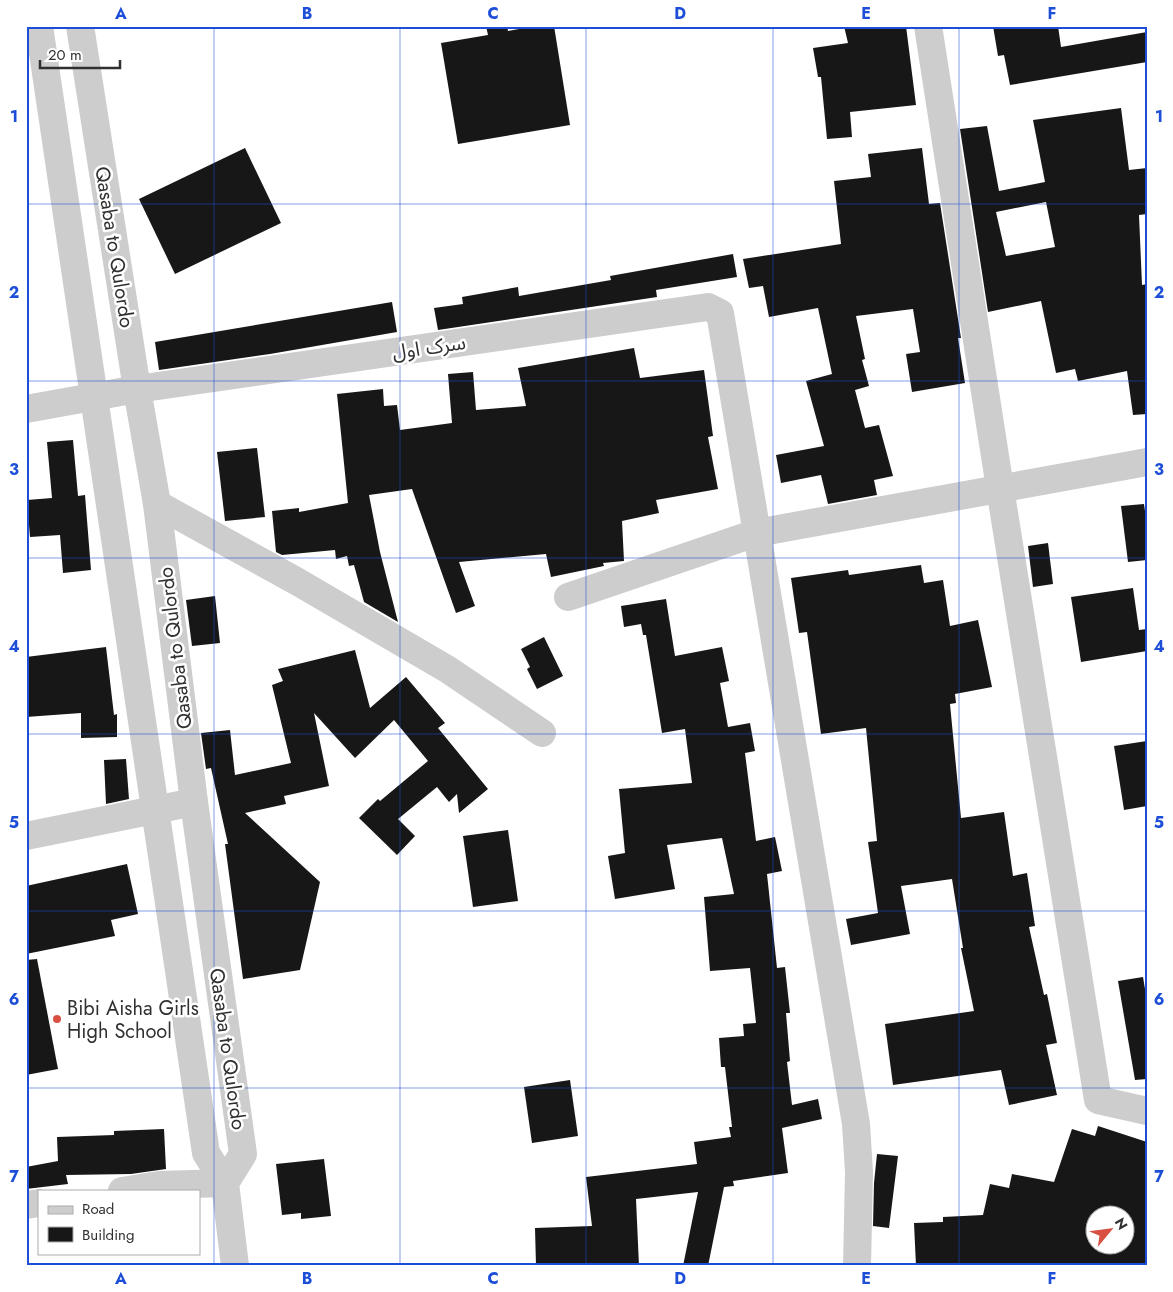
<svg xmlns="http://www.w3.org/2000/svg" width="1173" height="1292" viewBox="0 0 1173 1292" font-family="Jost,'Noto Sans Arabic',sans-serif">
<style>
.building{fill:#171717;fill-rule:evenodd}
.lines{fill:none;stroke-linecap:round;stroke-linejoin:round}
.minor{stroke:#cdcdcd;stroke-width:28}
.grid{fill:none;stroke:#1d4ed8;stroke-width:1;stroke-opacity:0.55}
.poi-dot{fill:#d75041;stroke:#fff;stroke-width:2}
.labels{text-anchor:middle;stroke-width:5;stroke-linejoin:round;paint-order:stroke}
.street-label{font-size:20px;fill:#303030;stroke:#fff}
.poi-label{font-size:20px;fill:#303030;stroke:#fff;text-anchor:start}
.neatline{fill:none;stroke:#1d4ed8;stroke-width:2}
.grid-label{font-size:16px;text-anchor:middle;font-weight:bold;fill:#1d4ed8}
</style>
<rect width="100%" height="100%" fill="#fff"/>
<g class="building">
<polygon points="486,26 507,26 508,31 535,26 554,26 570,125 458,144 441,43 488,35"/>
<polygon points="844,26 906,26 916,105 850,112 852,137 827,139 821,77 818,77 813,48 848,43"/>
<polygon points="993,26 1058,26 1061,47 1147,32 1147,62 1010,85 1004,55 998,56"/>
<path d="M1121,108L1129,170L1147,168V214L1139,215L1142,285L1147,284V414L1133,415L1127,371L1078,381L1075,369L1056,373L1041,301L988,312L960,129L987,126L999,191L1045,182L1033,120ZM1046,202L1055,247L1006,256L996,212Z"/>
<polygon points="245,148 281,223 175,274 139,199"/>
<polygon points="922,148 929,204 940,203 961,338 958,338 965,383 912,392 906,354 920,352 913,309 856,316 865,359 862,360 869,386 855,390 865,428 879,425 893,476 874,480 877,495 828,504 821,475 781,483 776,455 824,446 806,381 832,374 818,308 769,317 763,286 749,288 743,259 841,244 834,181 871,177 868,154"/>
<polygon points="733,254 737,277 656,290 657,297 438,330 434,308 463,304 462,297 518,287 519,296 611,280 610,276"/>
<polygon points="392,302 397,332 270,354 159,370 155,342"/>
<polygon points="634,348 640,378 704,370 713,436 708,437 718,489 656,500 659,513 622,521 624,561 603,563 604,566 551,577 546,554 459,562 475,606 456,613 412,489 369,495 380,552 398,622 364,602 354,565 349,566 347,556 336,559 335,550 282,555 276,552 272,511 299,508 299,512 348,503 337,394 383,389 384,406 397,405 400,430 452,423 448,374 473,372 476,410 526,406 518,368"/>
<polygon points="73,440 78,496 85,495 91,570 63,573 60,535 30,537 27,500 52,498 47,442"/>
<polygon points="257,448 265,517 225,521 217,452"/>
<polygon points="1144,504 1147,525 1147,560 1128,562 1121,506"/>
<polygon points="1048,543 1053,584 1033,587 1028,546"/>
<polygon points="921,565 924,583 943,580 950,626 978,620 992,687 955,694 956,703 950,704 961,818 1004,812 1013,876 1027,873 1035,926 1029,927 1044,995 1047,994 1057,1043 1046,1045 1057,1095 1009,1105 1001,1070 893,1085 885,1024 974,1011 961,948 963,948 952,879 901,886 910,934 851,945 846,919 878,913 868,842 877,841 866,728 821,734 807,632 799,633 791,578 848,570 849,575"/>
<polygon points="1133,588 1139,630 1147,629 1147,651 1081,662 1071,597"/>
<polygon points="215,596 220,643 192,646 186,600"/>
<polygon points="666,599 675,656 722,647 729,681 720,683 728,727 750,723 755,751 745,753 756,841 775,837 782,871 767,874 777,968 785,967 790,1013 786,1013 790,1061 787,1062 792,1105 818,1099 822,1119 782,1128 788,1173 733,1181 734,1186 724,1187 708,1266 683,1266 698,1192 636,1199 639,1266 536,1266 535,1228 592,1226 586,1177 697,1164 694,1142 731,1137 729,1127 732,1127 725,1067 721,1067 719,1038 744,1036 743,1024 756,1023 750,968 710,971 704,897 734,894 722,838 667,845 675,889 615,899 608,856 625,853 619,789 692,783 685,729 662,733 646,635 643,635 641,624 624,627 621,606"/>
<polygon points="544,637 563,676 537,689 527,669 530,667 521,649"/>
<polygon points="106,647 114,715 117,714 117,737 81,738 81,713 26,717 26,657"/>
<polygon points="355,650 370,708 406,677 445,723 438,728 488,789 459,813 457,794 449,802 437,787 398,819 415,836 397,855 359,818 378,799 380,801 428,761 394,720 355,758 314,713 329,786 284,796 286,804 245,813 320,882 300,970 243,979 225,844 228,844 211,768 206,769 201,733 230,730 235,775 291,763 272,685 283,681 278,669"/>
<polygon points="1147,741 1147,806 1124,810 1114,746"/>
<polygon points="126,759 129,799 106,804 104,760"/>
<polygon points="508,830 518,901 473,907 463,836"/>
<polygon points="127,864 138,914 111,920 115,936 26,954 26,886"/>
<polygon points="37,959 58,1069 26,1075 26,960"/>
<polygon points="1143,977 1147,1001 1147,1079 1135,1080 1118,981"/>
<polygon points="570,1080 578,1136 532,1143 524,1087"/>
<path d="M1098,1126L1147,1142V1266H916L914,1223L943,1222V1217L983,1215L990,1184L1009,1188L1012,1174L1054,1182L1072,1129L1095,1136ZM1096,1214H1126V1244H1096Z"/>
<polygon points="164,1129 166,1169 131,1174 66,1175 68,1184 26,1189 26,1167 58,1161 57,1137 114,1135 114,1131"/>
<polygon points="877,1154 898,1156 889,1228 873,1226 874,1183"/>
<polygon points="324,1159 331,1216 301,1219 301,1213 282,1215 276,1164"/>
</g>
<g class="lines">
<g class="minor">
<polyline points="39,26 206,1153 225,1183"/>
<polyline points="80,26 137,389 157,504 194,802 243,1154 225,1183 235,1266"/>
<polyline points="928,26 1000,488 1098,1100 1147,1111"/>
<polyline points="26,409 137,389 708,307 720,313 856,1124 859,1172 857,1266"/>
<polyline points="157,504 298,582 447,669 542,733"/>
<polyline points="568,597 756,533 1147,462"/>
<polyline points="26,836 194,802"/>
<polyline points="122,1191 159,1185 225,1183"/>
<polyline points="26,1205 39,1203"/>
</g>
</g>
<path class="grid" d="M214,26V1266M400,26V1266M586,26V1266M773,26V1266M959,26V1266M26,204H1147M26,381H1147M26,558H1147M26,734H1147M26,911H1147M26,1088H1147"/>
<circle class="poi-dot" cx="57" cy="1019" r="5"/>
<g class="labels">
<g class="street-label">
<text transform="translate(115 247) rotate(81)" y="7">Qasaba to Qulordo</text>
<text transform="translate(429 347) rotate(-8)" y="7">سرک اول</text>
<text transform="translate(175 648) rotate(-97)" y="7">Qasaba to Qulordo</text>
<text transform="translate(228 1049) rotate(82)" y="7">Qasaba to Qulordo</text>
</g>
<g class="poi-label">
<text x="67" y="1015">Bibi Aisha Girls<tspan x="67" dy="23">High School</tspan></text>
</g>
</g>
<rect width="1173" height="1292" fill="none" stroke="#ffffff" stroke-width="55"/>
<rect x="38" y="1190" width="162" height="65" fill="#ffffff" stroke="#acacac"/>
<rect x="48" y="1206" width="25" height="8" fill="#cdcdcd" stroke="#acacac"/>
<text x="82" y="1214" font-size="15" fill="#303030">Road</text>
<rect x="48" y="1227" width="25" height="15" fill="#171717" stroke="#acacac"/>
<text x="82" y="1240" font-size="15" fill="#303030">Building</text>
<g transform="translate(1110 1230) rotate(61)"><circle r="24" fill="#ffffff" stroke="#acacac"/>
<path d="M0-4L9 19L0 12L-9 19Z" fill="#d75041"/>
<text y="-8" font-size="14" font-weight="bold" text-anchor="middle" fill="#303030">N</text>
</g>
<path d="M40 60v8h80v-8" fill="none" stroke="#303030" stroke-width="2.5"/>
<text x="48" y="60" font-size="15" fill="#303030" stroke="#ffffff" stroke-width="4" paint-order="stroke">20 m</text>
<rect x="28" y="28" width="1118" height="1236" class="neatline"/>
<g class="grid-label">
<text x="121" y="19">A</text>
<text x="307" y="19">B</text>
<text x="493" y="19">C</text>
<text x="680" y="19">D</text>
<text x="866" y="19">E</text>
<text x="1052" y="19">F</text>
<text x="14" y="122">1</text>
<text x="1159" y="122">1</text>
<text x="14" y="298">2</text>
<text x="1159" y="298">2</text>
<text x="14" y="475">3</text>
<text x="1159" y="475">3</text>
<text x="14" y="652">4</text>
<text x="1159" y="652">4</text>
<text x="14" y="828">5</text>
<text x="1159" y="828">5</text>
<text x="14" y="1005">6</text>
<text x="1159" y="1005">6</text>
<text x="14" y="1182">7</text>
<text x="1159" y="1182">7</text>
<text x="121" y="1284">A</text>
<text x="307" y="1284">B</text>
<text x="493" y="1284">C</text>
<text x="680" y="1284">D</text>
<text x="866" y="1284">E</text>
<text x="1052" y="1284">F</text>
</g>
</svg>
